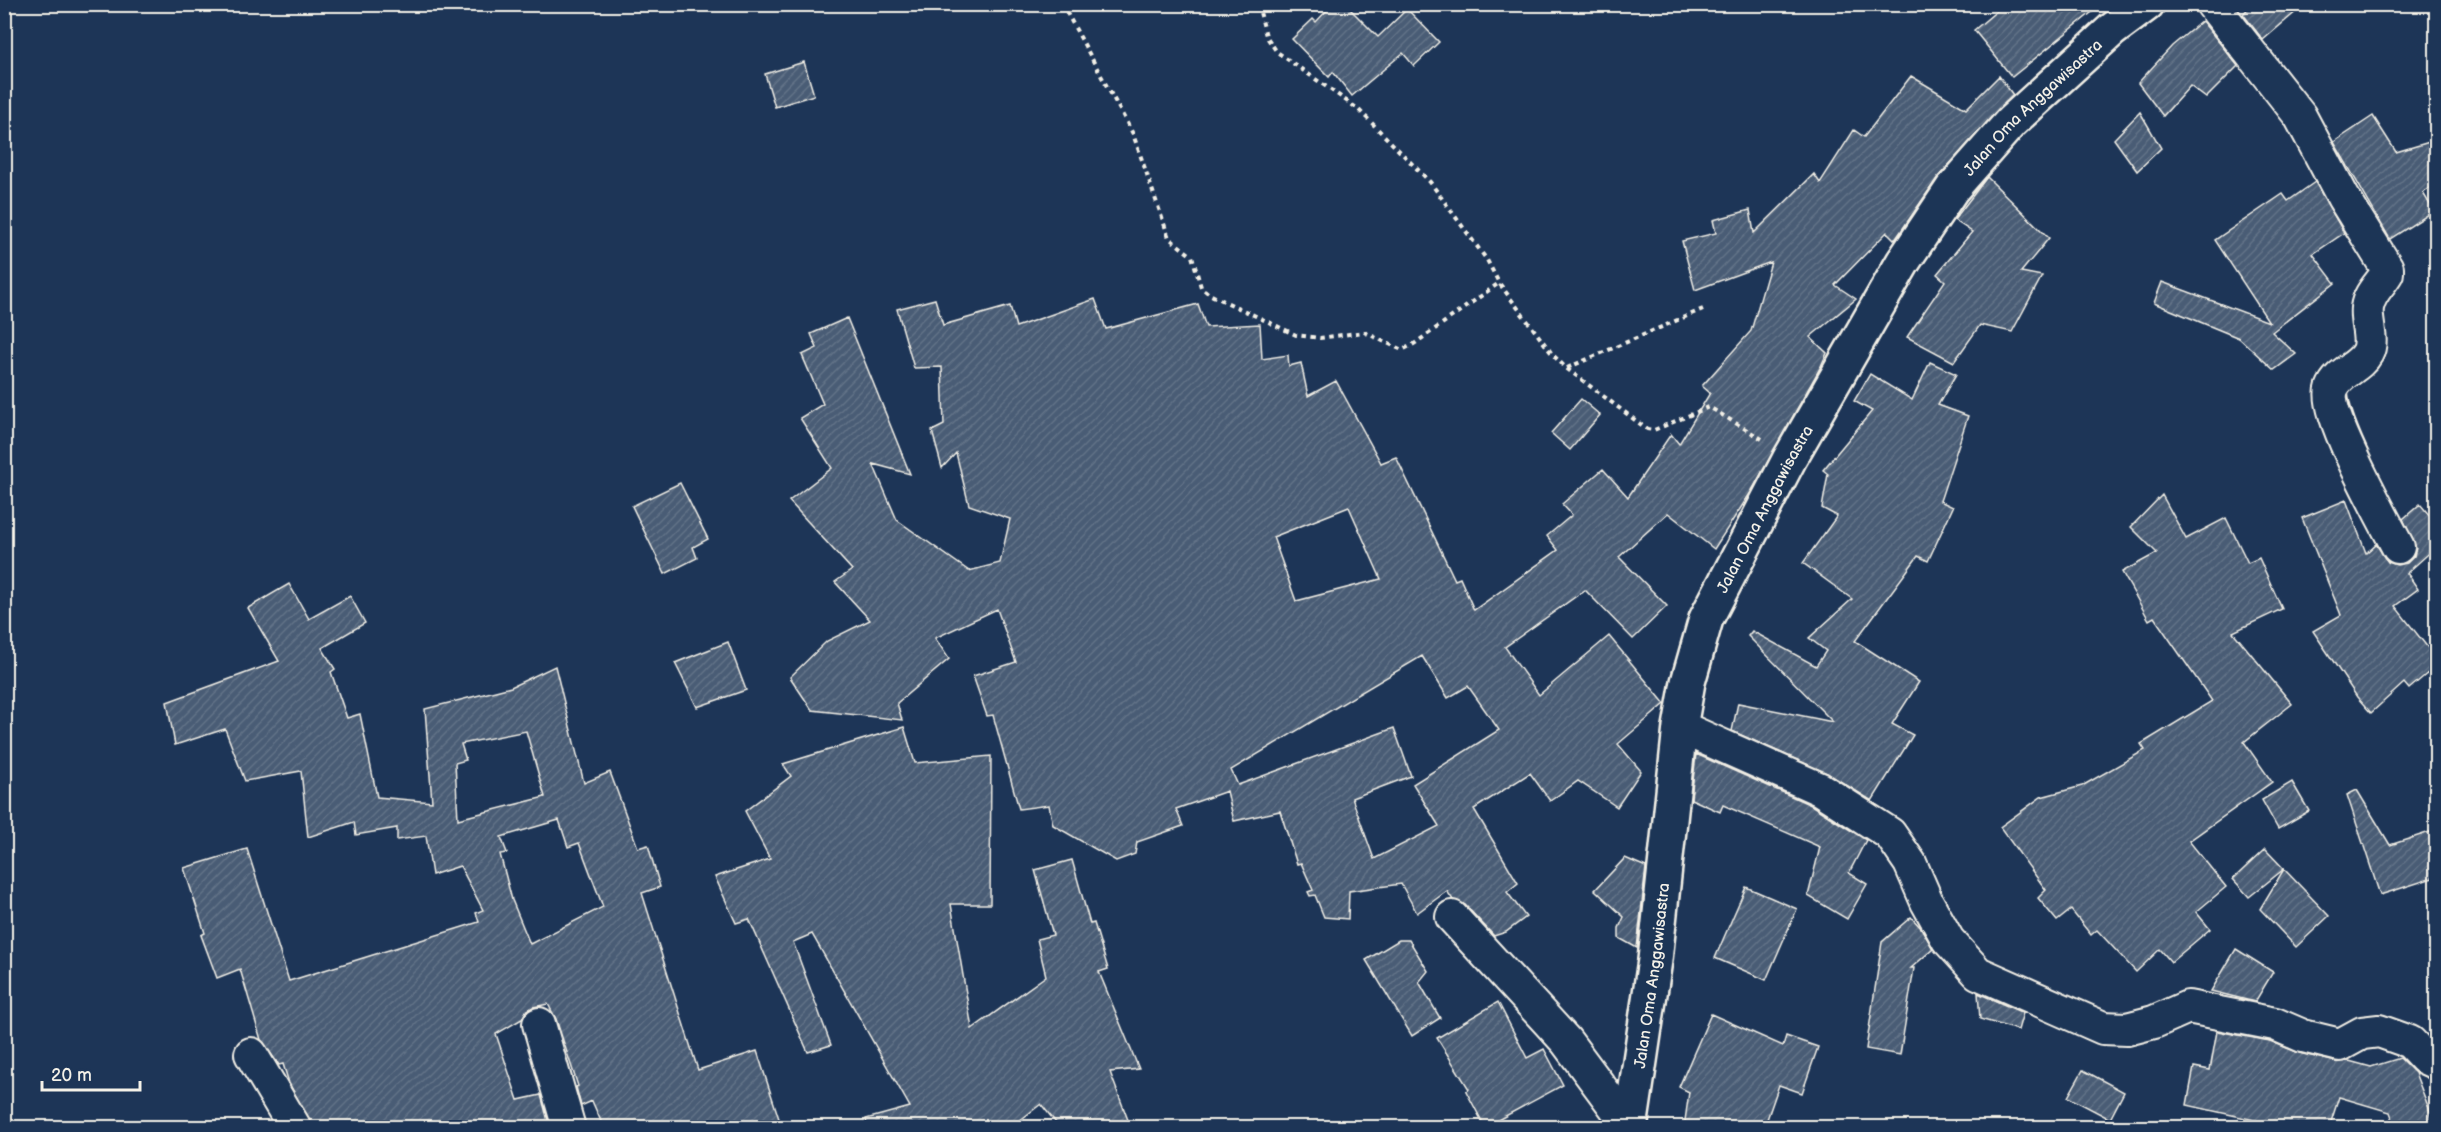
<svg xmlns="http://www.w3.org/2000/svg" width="2441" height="1132" viewBox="0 0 2441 1132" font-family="'Balsamiq Sans',sans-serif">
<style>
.building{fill:url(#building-hatch);stroke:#f4f1e8;stroke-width:1.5;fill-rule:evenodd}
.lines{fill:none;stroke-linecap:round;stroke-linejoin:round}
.minor-casing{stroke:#f4f1e8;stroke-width:36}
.secondary-casing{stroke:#f4f1e8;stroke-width:38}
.path{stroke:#f4f1e8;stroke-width:4;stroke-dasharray:4.5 4.5;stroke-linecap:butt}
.minor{stroke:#1d3557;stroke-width:32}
.secondary{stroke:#1d3557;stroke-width:33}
.labels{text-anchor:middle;stroke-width:5;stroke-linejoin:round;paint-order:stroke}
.street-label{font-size:16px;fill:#f4f1e8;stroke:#1d3557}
</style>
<defs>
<pattern id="building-hatch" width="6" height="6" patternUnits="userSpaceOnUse" patternTransform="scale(1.5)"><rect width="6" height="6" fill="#485b74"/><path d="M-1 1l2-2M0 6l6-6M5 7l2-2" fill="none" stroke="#637388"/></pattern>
</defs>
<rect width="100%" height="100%" fill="#1d3557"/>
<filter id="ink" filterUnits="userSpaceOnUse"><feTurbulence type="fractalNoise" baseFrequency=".0167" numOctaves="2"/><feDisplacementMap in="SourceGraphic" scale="12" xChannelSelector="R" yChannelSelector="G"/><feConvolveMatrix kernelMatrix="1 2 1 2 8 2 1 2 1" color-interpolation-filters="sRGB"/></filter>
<g filter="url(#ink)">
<g class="building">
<polygon points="1333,4 1345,4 1378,37 1407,9 1439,42 1414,66 1403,53 1352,96 1333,72 1329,77 1292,39 1313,19 1316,22"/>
<polygon points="2005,4 2102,4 2012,77 1974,30"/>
<polygon points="2252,4 2305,4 2263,40 2243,14"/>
<polygon points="2202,21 2238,66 2206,98 2190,86 2163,116 2138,83 2172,46"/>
<polygon points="804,62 814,95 775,107 765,74"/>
<path d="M1911,76L1966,109L1999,76L2013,95L1938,177L1895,240L1887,232L1835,285L1856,299L1810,337L1827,353L1821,366L1751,492L1714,549L1668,513L1619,557L1667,606L1633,639L1585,590L1505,647L1539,695L1609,636L1665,704L1618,744L1641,771L1617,807L1578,781L1550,801L1530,773L1474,809L1518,883L1507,892L1526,917L1506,932L1494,936L1465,905L1453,900L1447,891L1417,913L1401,884L1349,891L1348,919L1324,917L1315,895L1310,896L1308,892L1313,890L1301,863L1297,864L1280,811L1234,821L1227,791L1176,809L1183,826L1137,842L1135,854L1116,861L1053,825L1049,805L1019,809L993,715L987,716L973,676L1016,662L997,609L935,638L949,659L897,703L902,720L812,710L790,677L827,641L870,620L835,582L852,570L789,501L832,468L800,418L823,404L802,355L817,348L811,334L847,318L910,474L873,464L897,520L969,571L1000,563L1010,519L969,505L956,453L942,468L932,431L944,425L942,367L914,368L897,309L935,299L943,325L1010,306L1016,327L1095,299L1106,329L1198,304L1206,327L1260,324L1262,359L1288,355L1289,366L1301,363L1308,396L1336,381L1381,463L1396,457L1455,580L1460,578L1474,610L1558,550L1547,536L1572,515L1562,504L1603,469L1628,497L1671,434L1679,444L1710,393L1702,386L1751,331L1771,262L1695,290L1682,241L1716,233L1713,220L1750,210L1754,233L1814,174L1820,183L1854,130L1864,137ZM1349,507L1381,579L1296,601L1273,537ZM1422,656L1448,698L1468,686L1499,730L1413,784L1439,826L1374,859L1352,798L1411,776L1394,728L1238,785L1231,770Z"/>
<polygon points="2140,112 2161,148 2137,171 2114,139"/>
<polygon points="2373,116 2396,152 2436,140 2436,184 2423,193 2434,211 2390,239 2334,142"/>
<polygon points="1987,177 2049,238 2021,272 2042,276 2012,332 1980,325 1954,362 1907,337 1945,281 1937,274 1972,232 1954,220"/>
<polygon points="2315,182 2344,233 2313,254 2335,283 2272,332 2296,354 2274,370 2239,338 2154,303 2162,282 2269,322 2215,240 2283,194 2288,201"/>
<polygon points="1930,362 1956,374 1938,405 1968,416 1940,501 1953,507 1928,561 1918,556 1855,641 1919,682 1892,724 1913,735 1872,801 1827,773 1732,731 1738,703 1833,722 1748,636 1752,631 1816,666 1826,651 1809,638 1852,599 1803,563 1837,516 1822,508 1828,474 1823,470 1872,411 1854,401 1870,374 1912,400"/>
<polygon points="1581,399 1600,415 1570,450 1551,433"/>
<polygon points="680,483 708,539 693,547 697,558 665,574 632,506"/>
<polygon points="2162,495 2186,539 2226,518 2248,563 2259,558 2282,609 2233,632 2292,704 2244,742 2272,782 2189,841 2226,887 2196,912 2210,929 2171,962 2160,949 2136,972 2097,930 2091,935 2071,910 2057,921 2038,898 2046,890 2000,827 2041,797 2082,786 2145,750 2141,744 2212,701 2154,617 2149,620 2122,572 2157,553 2131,527"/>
<polygon points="2346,500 2366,553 2376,544 2388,562 2397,565 2407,563 2414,556 2416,548 2403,519 2420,504 2436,523 2436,547 2407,573 2418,589 2395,606 2436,658 2436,666 2409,689 2404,683 2371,713 2357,697 2313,631 2341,615 2302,518"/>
<path d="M289,584L309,619L350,596L365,623L322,648L335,669L331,672L347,718L360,714L377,797L432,802L425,709L511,687L555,666L584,783L610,772L638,848L648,845L660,887L642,893L698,1070L757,1051L782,1128H604L592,1101L581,1106L576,1087L578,1086L556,1019L548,1004L533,1007L526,1011L522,1019L496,1034L518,1100L541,1095L550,1128H313L289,1083L283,1064L279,1065L261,1040L240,969L217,978L201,935L205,933L184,868L247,849L289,981L479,922L476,913L483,910L460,866L432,875L426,836L397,840V828L356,835L354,822L308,837L301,771L245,781L225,729L175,745L167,702L279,661L248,608ZM526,731L545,797L458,819L455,763L466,760L461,744ZM559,820L568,847L579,843L603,907L530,944L512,900L500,854L507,853L501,837Z"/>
<polygon points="728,642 746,690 697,707 675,663"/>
<polygon points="904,727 915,763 991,756 990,904 951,904 972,1029 1046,976 1037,939 1053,935 1035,870 1072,860 1090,924 1094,923 1108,969 1099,972 1139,1069 1110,1072 1131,1128 1060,1128 1041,1104 1010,1128 867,1128 866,1119 910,1107 812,934 793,942 831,1045 808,1052 749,919 736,923 715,877 770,859 745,811 791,776 783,764"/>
<polygon points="1696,754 1811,805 1866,840 1849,873 1867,884 1847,919 1808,896 1820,847 1723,805 1720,812 1691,799"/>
<polygon points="2292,782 2309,811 2278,829 2262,800"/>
<polygon points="2357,790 2390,845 2436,830 2436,877 2380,895 2347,795"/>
<polygon points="2265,849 2284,869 2249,897 2233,879"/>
<polygon points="1625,858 1646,867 1637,948 1619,938 1619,928 1624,917 1595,890"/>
<polygon points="2284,869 2329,916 2296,947 2260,909"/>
<polygon points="1746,887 1797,909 1766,980 1715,958"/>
<polygon points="1911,917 1921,928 1933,949 1911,968 1914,968 1900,1055 1866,1049 1882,942"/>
<polygon points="1399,940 1409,940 1428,971 1419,982 1440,1018 1412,1036 1366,960"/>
<polygon points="2236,949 2273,972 2255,1002 2211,991"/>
<polygon points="1978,993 2023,1013 2018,1030 1980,1019"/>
<polygon points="1498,1002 1527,1058 1544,1049 1563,1085 1485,1127 1466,1091 1469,1089 1437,1038"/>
<polygon points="1711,1014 1783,1046 1786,1036 1818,1047 1802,1093 1779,1085 1764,1128 1684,1128 1689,1092 1679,1087"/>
<polygon points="2217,1031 2270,1041 2299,1053 2336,1062 2349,1061 2371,1067 2400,1058 2415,1073 2436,1126 2396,1128 2390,1112 2339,1097 2329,1128 2290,1128 2187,1105 2194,1067 2210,1070"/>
<polygon points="2083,1070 2124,1092 2110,1119 2068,1097"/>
</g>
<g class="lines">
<g class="minor-casing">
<g id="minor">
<path d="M2212,4L2300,116L2343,197L2387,268V273C2380,285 2369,293 2367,308C2365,323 2374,340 2367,353C2359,368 2338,372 2332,389C2324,413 2384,520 2398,547"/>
<polyline points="1680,727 1820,789 1890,834 1910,863 1927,902 1948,940 1978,973 2103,1028 2127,1029 2154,1022 2188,1007 2275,1024 2303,1036 2340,1045 2362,1033 2379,1031 2410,1042 2425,1058 2436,1063"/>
<polyline points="1452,917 1566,1041 1630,1127"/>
<polyline points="539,1024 569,1128"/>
<polyline points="251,1054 295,1128"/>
</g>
</g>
<g class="secondary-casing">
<g id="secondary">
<path id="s1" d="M1630,1128L1655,960L1680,727L1688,682L1706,619L1790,458L1903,262L1952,189L2011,122L2112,30L2147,4"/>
</g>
</g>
<g class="path">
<polyline points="1062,4 1133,134 1169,238 1192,256 1201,287 1209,294 1296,335 1320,338 1364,332 1402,350 1414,344 1499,283"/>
<polyline points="1258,4 1266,36 1277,52 1358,109 1430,182 1487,260 1499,283 1553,355 1566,368 1647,429 1654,430 1709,407 1762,439"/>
<polyline points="1567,368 1703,309"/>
</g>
<use href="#minor" class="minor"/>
<use href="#secondary" class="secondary"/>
</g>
</g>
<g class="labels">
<g class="street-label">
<text dy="6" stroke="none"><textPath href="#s1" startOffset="1126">Jalan Oma Anggawisastra</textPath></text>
<text dy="6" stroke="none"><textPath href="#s1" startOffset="640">Jalan Oma Anggawisastra</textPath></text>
<text dy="6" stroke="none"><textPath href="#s1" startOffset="154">Jalan Oma Anggawisastra</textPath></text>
</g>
</g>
<rect width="2441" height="1132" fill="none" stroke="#1d3557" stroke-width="24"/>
<rect x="12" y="12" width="2417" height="1108" fill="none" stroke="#f4f1e8" stroke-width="2" filter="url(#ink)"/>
<path d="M42 1081v9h98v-9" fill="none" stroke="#f4f1e8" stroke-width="3"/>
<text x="51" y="1081" font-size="18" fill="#f4f1e8" stroke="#1d3557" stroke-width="4.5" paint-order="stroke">20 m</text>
</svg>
